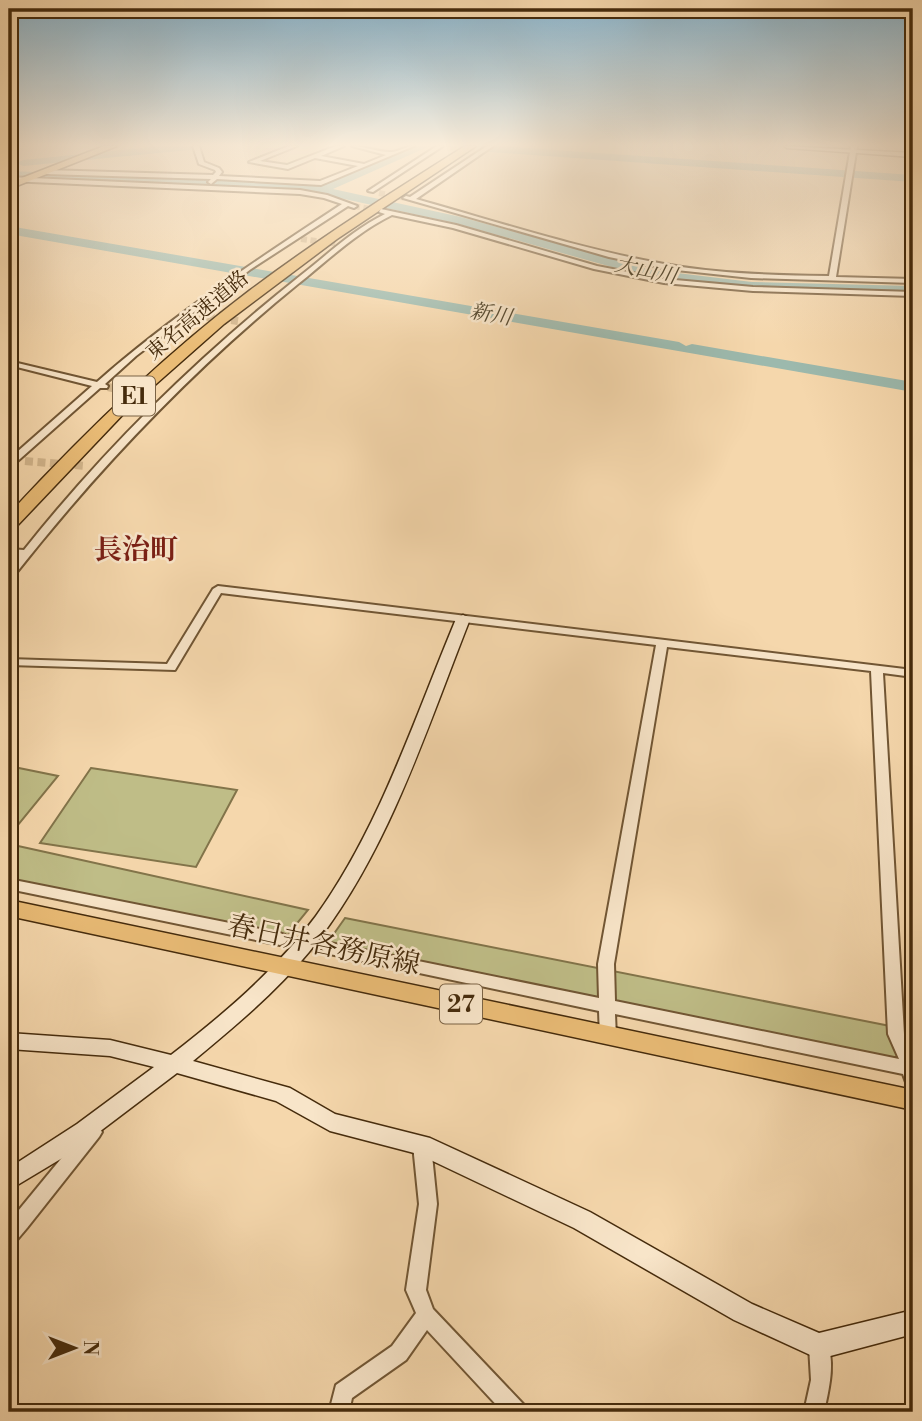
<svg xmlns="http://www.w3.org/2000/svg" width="922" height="1421" viewBox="0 0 922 1421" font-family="'Libre Bodoni','Noto Serif JP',serif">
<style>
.green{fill:#bfbd87;stroke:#82744a;stroke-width:2}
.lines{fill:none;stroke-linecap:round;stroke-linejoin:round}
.river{fill:#9cb9ad;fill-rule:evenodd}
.street-tunnel-far2{stroke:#d2b58c;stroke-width:6;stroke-dasharray:6 3.5;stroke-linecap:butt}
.street-tunnel-far1{stroke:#d2b58c;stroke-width:8;stroke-dasharray:8 4.5;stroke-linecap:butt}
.street-tunnel{stroke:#d2b58c;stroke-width:14;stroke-dasharray:14 7;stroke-linecap:butt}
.street-casing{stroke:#715634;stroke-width:4}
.secondary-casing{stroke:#452b0c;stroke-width:3}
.primary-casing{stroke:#452b0c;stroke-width:3}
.highway-casing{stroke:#452b0c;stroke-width:3}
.street{fill:#f8e5c9;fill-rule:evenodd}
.secondary{fill:#f8e5c9;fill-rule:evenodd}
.primary{fill:#eabc76;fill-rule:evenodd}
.highway{fill:#eabc76;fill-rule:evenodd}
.labels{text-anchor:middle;stroke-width:5;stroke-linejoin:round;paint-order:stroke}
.far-water-label{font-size:21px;font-style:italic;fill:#5b4e34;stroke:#f8e5c9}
.far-street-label{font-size:21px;fill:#452b0c;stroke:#f8e5c9}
.shield{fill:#f8e5c9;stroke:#7b6345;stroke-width:2}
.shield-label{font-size:23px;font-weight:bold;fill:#452b0c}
.quarter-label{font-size:28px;font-weight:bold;fill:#7a1f14;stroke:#f8e5c9}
.near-street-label{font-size:28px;fill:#452b0c;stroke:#f8e5c9}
</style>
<rect width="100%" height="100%" fill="#f5d7ac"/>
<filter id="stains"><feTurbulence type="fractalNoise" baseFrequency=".00286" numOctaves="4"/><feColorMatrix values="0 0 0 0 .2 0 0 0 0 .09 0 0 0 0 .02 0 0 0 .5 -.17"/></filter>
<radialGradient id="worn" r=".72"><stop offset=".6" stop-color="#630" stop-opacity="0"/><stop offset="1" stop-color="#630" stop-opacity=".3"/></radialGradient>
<g class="green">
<polygon points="9,766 58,776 18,825 9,823"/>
<polygon points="91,768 237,790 196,867 40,843"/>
<polygon points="9,844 308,910 286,937 9,882"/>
<polygon points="345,918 890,1026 913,1039 913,1066 326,945"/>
</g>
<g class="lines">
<g class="river">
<polygon points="162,146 205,146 200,149 23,166 17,163 23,160"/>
<polygon points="415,146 430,146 333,189 461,217 652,270 752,282 913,286 913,294 752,290 651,278 455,223 321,194 276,189 9,177 9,171 276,181 320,186"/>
<polygon points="499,146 913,175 913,182 490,152 485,149"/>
<polygon points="9,226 679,342 686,346 692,344 913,382 913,392 9,234"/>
</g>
<g class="street-tunnel-far2">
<polyline points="450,147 478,149"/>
<polyline points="379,193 406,198"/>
<polyline points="354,206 381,211"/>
<polyline points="301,239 339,244"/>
</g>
<g class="street-tunnel-far1">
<polyline points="194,315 238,321"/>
<polyline points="108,387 152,397"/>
<polyline points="25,461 87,466"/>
</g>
<polyline class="street-tunnel" points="280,939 330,949"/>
<g class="street-casing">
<g id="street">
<path d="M193,146H199L204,162L219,168L222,172L219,176L320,181L358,166L315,158L288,169L249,162L289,146H297L260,161L287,165L336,146H344L321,156L364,164L386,155L352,146C364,146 381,153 392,152C400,151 406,146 414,146L321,185L217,179L211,184L208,182L211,179L45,174L42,172L45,170L213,175L216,172L215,170L199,164Z"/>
<polygon points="437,146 443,146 373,192 368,191"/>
<path d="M487,146H493L416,199C498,222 580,249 664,264C718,274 774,275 829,276L851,146H857L836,277L913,279V283L751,278L667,269L609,257L403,198L406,196L410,197Z"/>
<path d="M9,177L300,190L327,195L357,206L354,208L348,206L251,269L136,356L105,384L108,386L107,388H100L12,466L9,467V459L92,386L9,365V361L97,382C173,315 258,259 342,204L324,198L300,194L9,181Z"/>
<path d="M381,209L456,225L597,266L664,279L753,287L913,292V296L753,291L664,283L594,269L453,228L392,215C357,232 328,260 298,284C191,371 98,469 13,577L9,578V568L19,556L9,555V549L24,550C105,448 198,357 300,276C327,255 354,229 385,214L379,212Z"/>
<path d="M218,586L913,670V677L883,673L904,1034L913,1053V1087L907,1085L903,1074L615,1014L616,1037L614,1042L608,1043L602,1042L600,1037L599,1011L325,953L322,949L325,945L330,943L599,998L598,964L656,645L221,593L175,670L9,665V659L167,664L213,589ZM667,647L871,671L888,1034L899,1059L615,1001L614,964Z"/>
<polygon points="9,879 280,933 285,935 288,939 285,943 280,945 9,889"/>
<polygon points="93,1125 99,1127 102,1132 99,1137 27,1228 16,1241 9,1243 9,1222 87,1127"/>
<polygon points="422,1137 428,1140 431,1145 437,1204 426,1290 433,1309 524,1405 527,1412 503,1412 427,1330 406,1360 352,1398 349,1412 329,1412 336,1385 392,1346 416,1313 406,1290 419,1204 413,1145 416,1140"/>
<path d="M819,1336L826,1339C836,1362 829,1389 824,1412H804L811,1380L809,1346L812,1339Z"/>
</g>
</g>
<g class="secondary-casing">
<g id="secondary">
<polygon points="784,146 913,153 913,157 787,148"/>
<path d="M463,615L470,619C425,733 387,856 309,952C275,993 234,1027 193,1061L290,1088L335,1114L430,1138L590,1212L752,1304L819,1333L913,1310V1334L819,1359L734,1320L574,1228L418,1154L330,1131L276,1101L177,1073L74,1151L9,1190V1168L77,1124L154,1067L110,1056L9,1049V1033L110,1040L171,1055C224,1014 276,970 316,916C380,827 414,719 456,619Z"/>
</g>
</g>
<g class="primary-casing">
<polygon id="primary" points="9,900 913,1090 913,1110 9,916"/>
</g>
<g class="highway-casing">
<g id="highway">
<polygon points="104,146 117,146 9,189 9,183"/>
<path d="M465,146H476L337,239L224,324L130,407L15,528L9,529V514C83,434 162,357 249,291C318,239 392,192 465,146Z"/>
</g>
</g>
<use href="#street" class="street"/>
<use href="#secondary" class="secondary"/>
<use href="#primary" class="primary"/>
<use href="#highway" class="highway"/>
</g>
<linearGradient id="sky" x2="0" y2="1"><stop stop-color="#89b6d0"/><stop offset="0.42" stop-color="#faedda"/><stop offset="1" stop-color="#faedda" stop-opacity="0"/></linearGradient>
<rect width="922" height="345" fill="url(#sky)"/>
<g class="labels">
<g class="far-water-label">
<text transform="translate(646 270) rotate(12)" y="7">大山川</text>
<text transform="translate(491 314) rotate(10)" y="7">新川</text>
</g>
<g class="far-street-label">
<text transform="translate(197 315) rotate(-40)" y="7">東名高速道路</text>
</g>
<g class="shield">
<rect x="113" y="376.5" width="42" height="39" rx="5"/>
<rect x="440" y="984.5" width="42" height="39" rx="5"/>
</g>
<g class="shield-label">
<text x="134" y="404">E1</text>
<text x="461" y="1012">27</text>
</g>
<g class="quarter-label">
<text x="136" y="559">長治町</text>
</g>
<g class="near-street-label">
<text transform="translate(324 944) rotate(12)" y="10">春日井各務原線</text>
</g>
</g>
<rect width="922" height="1421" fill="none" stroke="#f5d7ac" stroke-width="35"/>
<rect x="10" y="10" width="901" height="1400" fill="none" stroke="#452b0c" stroke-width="3.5"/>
<rect x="18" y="18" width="887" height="1386" fill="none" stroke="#452b0c" stroke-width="2"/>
<g transform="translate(74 1348) rotate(90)" stroke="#f8e5c9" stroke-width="5" paint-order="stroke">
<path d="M0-5L12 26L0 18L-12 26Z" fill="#452b0c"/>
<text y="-10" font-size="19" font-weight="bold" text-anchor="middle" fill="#452b0c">N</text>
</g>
<rect width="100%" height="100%" filter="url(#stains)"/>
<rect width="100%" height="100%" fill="url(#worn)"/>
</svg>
